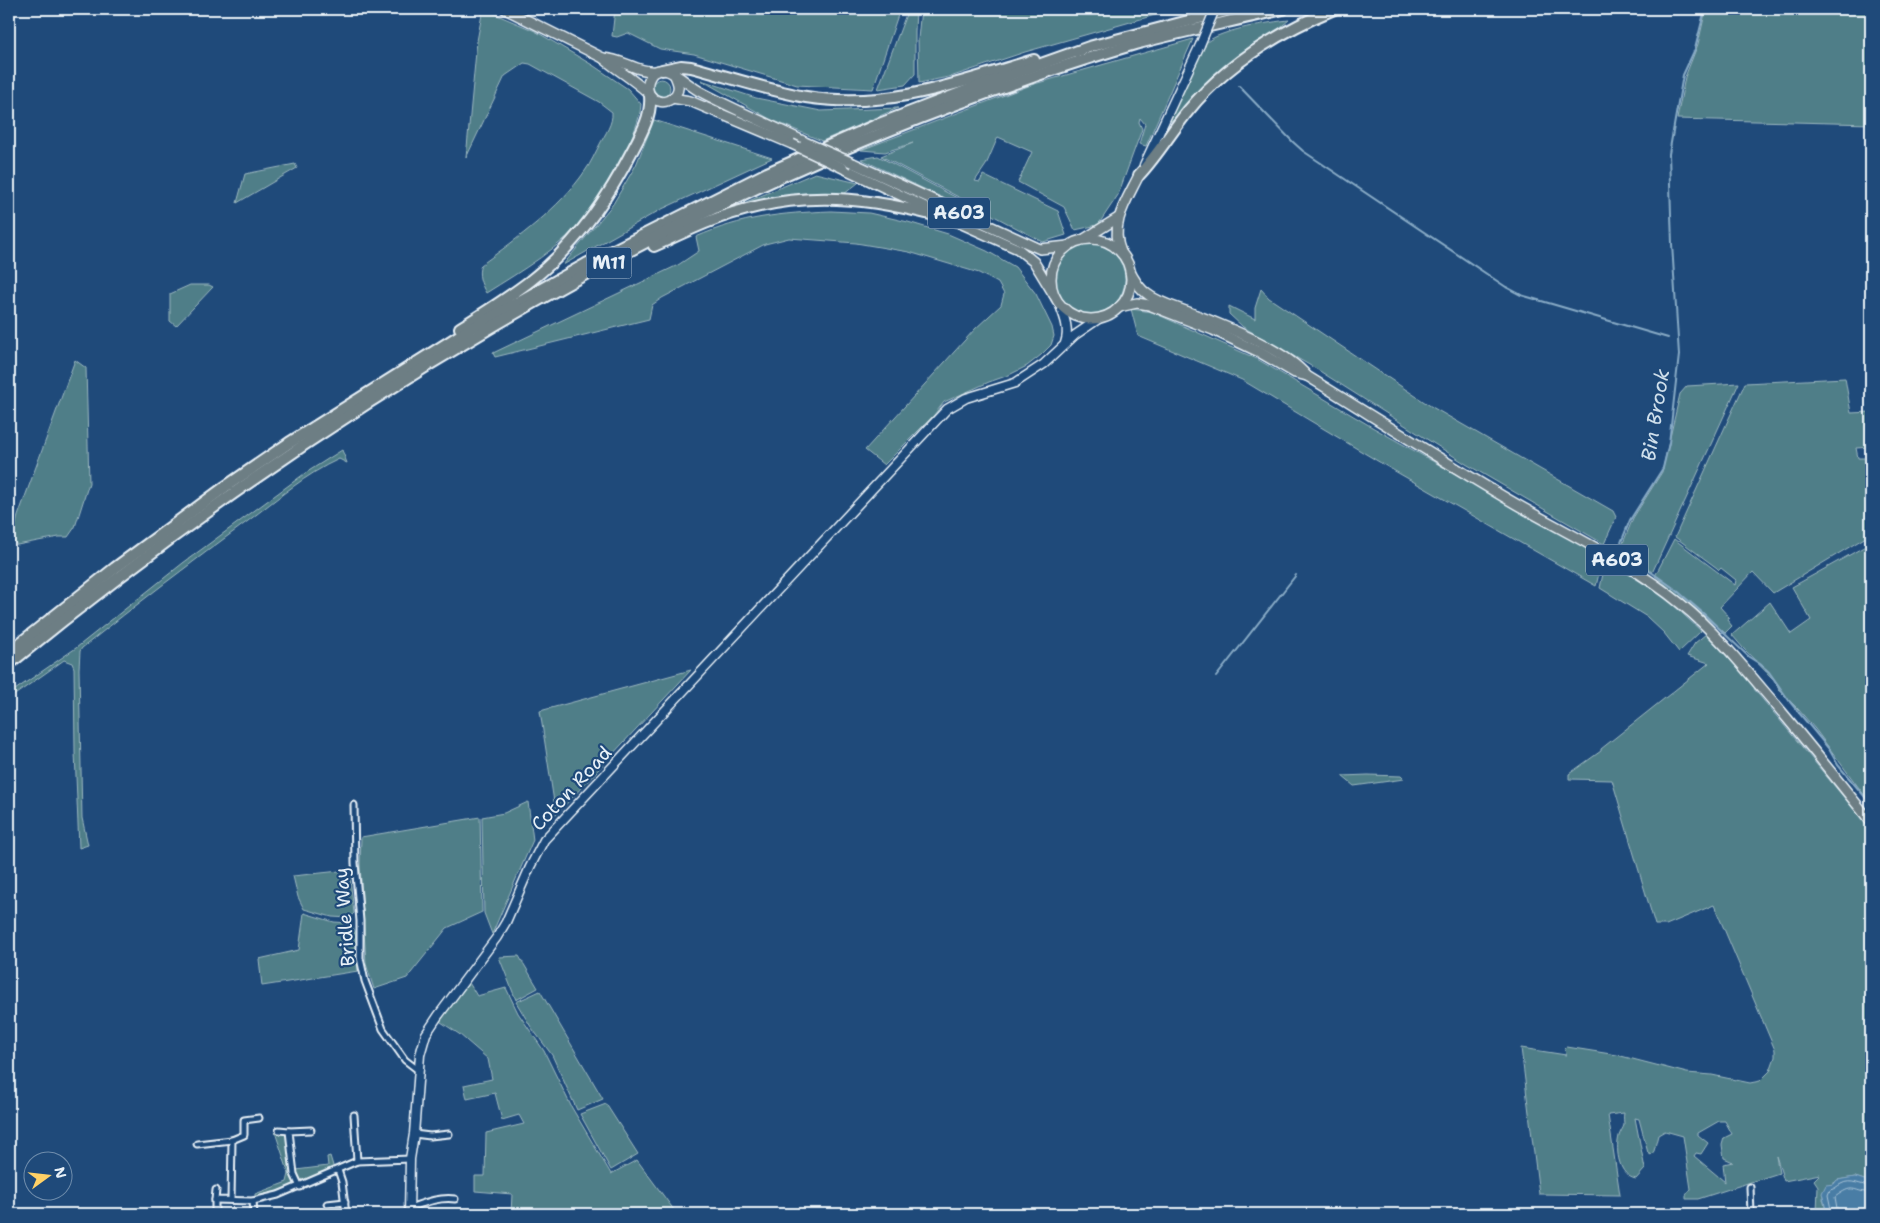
<svg xmlns="http://www.w3.org/2000/svg" width="1880" height="1223" viewBox="0 0 1880 1223" font-family="'Shantell Sans',sans-serif">
<style>
.green{fill:#507e88;stroke:#9cb8c0;fill-rule:evenodd}
.water{fill:#487da5;stroke:#88abc6}
.lines{fill:none;stroke-linecap:round;stroke-linejoin:round}
.shore{stroke:#a8c3d7;stroke-width:1}
.stream{stroke:#88abc6;stroke-width:2}
.street-casing{stroke:#e8f1f8;stroke-width:9}
.secondary-casing{stroke:#e8f1f8;stroke-width:11}
.primary-casing{stroke:#e8f1f8;stroke-width:12}
.highway-casing{stroke:#e8f1f8;stroke-width:14}
.street{stroke:#1f4a7a;stroke-width:5}
.secondary{stroke:#1f4a7a;stroke-width:8}
.primary{stroke:#6d7e84;stroke-width:9}
.highway{stroke:#6d7e84;stroke-width:10}
.secondary-bridge-casing{stroke:#e8f1f8;stroke-width:11;stroke-linecap:butt}
.primary-bridge-casing{stroke:#e8f1f8;stroke-width:12;stroke-linecap:butt}
.secondary-bridge{stroke:#1f4a7a;stroke-width:8}
.primary-bridge{stroke:#6d7e84;stroke-width:9}
.labels{text-anchor:middle;stroke-width:4.5;stroke-linejoin:round;paint-order:stroke}
.shield{fill:#1f4a7a;stroke:#acbfd2;stroke-width:1}
.shield-label{font-size:18px;font-weight:bold;fill:#e8f1f8}
.street-label{font-size:19px;fill:#e8f1f8;stroke:#1f4a7a}
.water-label{font-size:20px;font-style:italic;fill:#d0e0ec;stroke:#1f4a7a}
</style>
<rect width="100%" height="100%" fill="#1f4a7a"/>
<filter id="ink" filterUnits="userSpaceOnUse"><feTurbulence type="fractalNoise" baseFrequency=".02" numOctaves="2"/><feDisplacementMap in="SourceGraphic" scale="10" xChannelSelector="R" yChannelSelector="G"/><feConvolveMatrix kernelMatrix="1 2 1 2 8 2 1 2 1" color-interpolation-filters="sRGB"/></filter>
<g filter="url(#ink)">
<g class="green">
<path d="M483,9L535,31L594,66L628,89L641,104C640,121 632,136 626,151C616,173 604,195 589,214C562,247 521,271 486,293C481,284 477,274 481,265C518,238 559,209 585,171C591,163 595,153 600,144C605,134 613,124 612,112L599,102L530,64L524,63L505,76L466,158L477,41Z"/>
<polygon points="615,9 900,9 873,89 797,85 694,54 660,49 628,33 617,37 612,36"/>
<polygon points="908,9 916,9 915,31 915,74 905,85 878,89"/>
<polygon points="921,9 1158,9 1162,13 1025,52 953,76 919,83 918,39"/>
<polygon points="1706,9 1871,9 1871,124 1677,119 1685,77 1698,44"/>
<path d="M1289,20L1271,35L1228,63L1170,122V118C1175,105 1199,49 1207,42C1221,30 1270,22 1289,20Z"/>
<polygon points="1193,39 1146,146 1139,144 1145,124 1140,118 1139,122 1142,129 1118,195 1098,225 1075,230 1064,207 1018,182 1032,152 998,137 986,165 975,181 980,182 983,175 1058,211 1066,235 1043,242 881,156 913,143 885,152 861,150 1031,85"/>
<circle cx="661" cy="88" r="9"/>
<polygon points="701,80 756,98 821,111 898,108 822,141 770,119"/>
<polygon points="654,120 772,158 660,210 563,265 613,204 636,165"/>
<polygon points="878,156 989,215 987,219 861,159"/>
<polygon points="295,164 297,168 237,203 245,174"/>
<polygon points="815,173 858,183 844,194 784,198 732,208"/>
<path d="M831,211L869,213L908,222L948,234L987,251L1015,267L1036,294L1052,327L1054,336L1051,345L1041,355L1027,366L1009,375L989,382L944,402L934,415L884,465L865,450L975,329L1001,305L1004,294L998,283L979,273L909,252L856,243L789,238L765,244L662,298L652,305L649,319L495,357L493,353L678,265L699,251L696,237C742,217 781,213 831,211Z"/>
<circle cx="1090" cy="279" r="35"/>
<polygon points="190,285 209,285 213,287 176,326 170,321 170,294"/>
<polygon points="1261,289 1269,298 1432,407 1613,511 1616,517 1604,544 1466,464 1318,370 1243,327 1229,314 1229,306 1255,319 1255,308"/>
<polygon points="1131,309 1152,312 1257,359 1372,427 1603,557 1596,586 1386,466 1242,380 1138,336"/>
<polygon points="75,360 86,368 89,483 75,527 68,537 59,537 17,545 12,539 18,516"/>
<polygon points="1845,378 1851,413 1871,412 1871,447 1856,448 1858,458 1871,458 1871,534 1773,593 1753,572 1720,607 1729,617 1727,620 1732,626 1725,633 1655,576 1674,539 1735,585 1736,580 1721,568 1719,570 1717,568 1675,537 1745,383"/>
<polygon points="1739,383 1652,573 1619,553 1633,518 1662,472 1680,394 1687,386"/>
<path d="M342,450L347,463L339,459C306,474 277,499 248,521C192,562 137,604 82,648L80,651L79,669L82,818L88,845L79,848L75,752L74,668L72,663L64,660L9,699V694L76,648L183,563L304,474Z"/>
<polygon points="1871,543 1871,803 1862,792 1815,729 1798,709 1781,692 1774,680 1743,648 1732,635 1770,602 1791,634 1811,620 1792,587"/>
<polygon points="1606,560 1665,597 1701,631 1679,652 1664,633 1647,617 1600,588"/>
<path d="M1706,634L1755,687L1754,689L1871,830V1182L1855,1177L1838,1180L1831,1185L1823,1199L1827,1214H1815L1817,1212L1818,1186L1814,1180L1820,1174L1784,1181L1776,1156L1779,1173L1698,1199H1686V1195L1691,1189L1683,1136L1665,1131L1658,1135L1654,1151L1651,1155L1648,1153L1639,1119L1635,1118L1645,1169L1636,1179C1619,1176 1615,1151 1619,1136C1620,1132 1623,1129 1624,1125C1624,1122 1623,1117 1624,1113L1608,1115L1620,1195L1539,1194L1521,1048L1566,1055L1565,1049L1567,1047L1617,1055L1687,1073L1712,1075L1750,1083L1760,1081L1770,1071L1775,1057V1050L1714,905L1666,925H1655L1612,780L1569,779V774L1601,751V749L1709,663L1687,656L1695,643ZM1719,1121H1725L1732,1134L1724,1138L1722,1145L1724,1158L1733,1162L1723,1164L1725,1182L1694,1156L1696,1153L1701,1154L1708,1143L1698,1135V1133Z"/>
<polygon points="691,670 556,815 540,711"/>
<polygon points="1368,775 1401,776 1404,779 1354,786 1342,776"/>
<polygon points="528,802 533,840 492,934 484,913 482,817 504,813"/>
<polygon points="480,817 482,912 447,928 407,978 374,989 366,964 360,864 361,837"/>
<polygon points="349,870 354,913 349,918 332,917 304,909 298,897 293,876"/>
<polygon points="304,913 334,922 349,923 355,931 358,971 262,986 259,959 299,950"/>
<polygon points="519,956 538,988 516,1000 499,957"/>
<polygon points="468,981 477,996 506,988 518,1013 544,1051 572,1108 611,1174 637,1160 677,1214 511,1214 512,1194 475,1191 475,1176 485,1176 486,1133 524,1124 519,1115 502,1120 495,1093 467,1099 464,1085 492,1079 488,1059 459,1034 438,1020"/>
<polygon points="540,991 603,1099 577,1110 552,1055 531,1027 516,1002"/>
<polygon points="606,1104 638,1154 611,1170 580,1114"/>
<polygon points="275,1132 287,1133 295,1186 255,1197 255,1194 287,1182 289,1174"/>
<polygon points="330,1156 334,1169 305,1181 301,1180 296,1170 328,1166 327,1157"/>
</g>
<polygon class="water" points="1855,1177 1871,1182 1871,1214 1863,1214 1860,1211 1856,1214 1827,1214 1822,1193 1826,1185 1834,1184 1837,1180"/>
<g class="lines">
<g class="shore">
<path d="M1832,1214L1828,1195L1830,1190C1835,1189 1837,1186 1841,1184C1851,1178 1861,1186 1871,1186"/>
<path d="M1838,1214L1835,1197C1854,1183 1851,1191 1871,1193"/>
</g>
<g class="stream">
<polyline points="1705,9 1695,49 1683,75 1669,154 1672,244 1679,355 1669,443 1663,468 1630,520 1620,545 1620,550 1675,589 1704,614 1749,657 1760,664 1769,672 1790,702 1829,749 1838,765 1871,804"/>
<polyline points="1239,86 1293,142 1303,151 1506,287 1521,295 1668,338"/>
<polyline points="1216,677 1296,575"/>
</g>
<g class="street-casing">
<g id="street">
<polyline points="354,805 355,863 360,921 360,958 365,981 383,1029 405,1060 418,1070"/>
<polyline points="354,1115 357,1161"/>
<polyline points="279,1130 289,1131"/>
<polyline points="414,1134 430,1136 449,1134"/>
<polyline points="197,1144 232,1140"/>
<polyline points="338,1170 342,1182 346,1214"/>
<polyline points="300,1187 294,1174 289,1131 311,1130"/>
<polyline points="1750,1187 1751,1214"/>
<polyline points="216,1190 215,1200 253,1201 278,1195 357,1161 410,1159"/>
<polyline points="231,1200 232,1140 244,1135 244,1120 259,1118"/>
<polyline points="253,1201 254,1214"/>
<polyline points="327,1204 345,1202"/>
<path d="M409,1208C424,1203 438,1197 455,1199"/>
<polyline points="215,1210 215,1200"/>
</g>
</g>
<g class="secondary-casing">
<g id="secondary">
<polyline points="1144,165 1200,45"/>
<path d="M1059,303C1064,316 1070,329 1065,343"/>
<polyline points="409,1214 410,1159 414,1134 420,1055 426,1034 438,1016 497,937 506,922 530,867 544,840 947,409 966,398 1015,383 1044,364 1075,335 1100,318"/>
</g>
</g>
<g class="primary-casing">
<g id="primary">
<path d="M505,9L603,58C617,70 633,79 647,92C651,95 653,100 659,101C665,103 672,100 676,94C680,88 678,83 675,76"/>
<path d="M603,58C623,59 638,73 657,71"/>
<path d="M649,93C645,82 651,68 665,70C675,72 691,87 701,92C735,110 771,125 805,142"/>
<polyline points="672,98 690,101 792,144"/>
<polyline points="853,163 1040,249 1068,246"/>
<polyline points="843,168 953,220 1018,249 1034,262 1054,295"/>
<polyline points="1084,239 1118,218"/>
<circle cx="1091" cy="279" r="40"/>
<path d="M1121,252C1109,224 1127,200 1139,175"/>
<path d="M1130,272C1135,280 1138,287 1146,293C1158,303 1176,307 1191,313C1223,325 1286,350 1307,376C1377,419 1446,463 1516,504C1572,536 1631,563 1681,604C1712,629 1738,660 1764,691C1801,734 1836,778 1871,822"/>
<polyline points="1119,307 1137,303 1149,305 1213,330 1259,352 1295,373 1307,376"/>
</g>
</g>
<g class="highway-casing">
<g id="highway">
<path d="M662,70L681,66L691,67C729,77 767,90 806,97C888,110 958,83 1034,60"/>
<path d="M1139,175C1157,156 1171,132 1188,111C1226,64 1279,32 1334,9"/>
<path d="M654,246C676,236 698,225 721,217C803,188 871,197 953,220"/>
<path d="M460,328C484,313 508,298 530,281C574,247 606,202 631,153C640,136 652,116 650,96"/>
<polyline points="9,652 115,568 225,487 289,443 470,329 586,264 767,173 874,126 979,86 1089,47 1234,9"/>
<path d="M9,664C309,419 656,206 1024,80C1060,67 1098,55 1135,44C1184,31 1234,21 1283,9"/>
</g>
</g>
<use href="#street" class="street"/>
<use href="#secondary" class="secondary"/>
<use href="#primary" class="primary"/>
<use href="#highway" class="highway"/>
<g class="secondary-bridge-casing">
<polyline id="secondary-bridge" points="1200,45 1215,9"/>
</g>
<g class="primary-bridge-casing">
<g id="primary-bridge">
<polyline points="805,142 853,163"/>
<polyline points="792,144 843,168"/>
</g>
</g>
<use href="#secondary-bridge" class="secondary-bridge"/>
<use href="#primary-bridge" class="primary-bridge"/>
</g>
</g>
<g class="labels">
<g class="shield">
<rect x="928" y="197.5" width="62" height="31" rx="4"/>
<rect x="586.5" y="247.5" width="45" height="31" rx="4"/>
<rect x="1586" y="544.5" width="62" height="31" rx="4"/>
</g>
<g class="shield-label">
<text x="959" y="219">A603</text>
<text x="609" y="269">M11</text>
<text x="1617" y="566">A603</text>
</g>
<g class="street-label">
<text transform="translate(571 788) rotate(-47)" y="7">Coton Road</text>
<text transform="translate(344 917) rotate(-94)" y="7">Bridle Way</text>
</g>
<g class="water-label">
<text transform="translate(1655 415) rotate(-81)" y="7">Bin Brook</text>
</g>
</g>
<rect width="1880" height="1223" fill="none" stroke="#1f4a7a" stroke-width="30"/>
<rect x="15" y="15" width="1850" height="1193" fill="none" stroke="#e8f1f8" stroke-width="2" filter="url(#ink)"/>
<g transform="translate(48 1176) rotate(75)"><circle r="24" fill="#1f4a7a" stroke="#6f8dac"/>
<path d="M0-4L9 19L0 12L-9 19Z" fill="#ffd166"/>
<text y="-8" font-size="14" font-weight="bold" text-anchor="middle" fill="#e8f1f8">N</text>
</g>
</svg>
